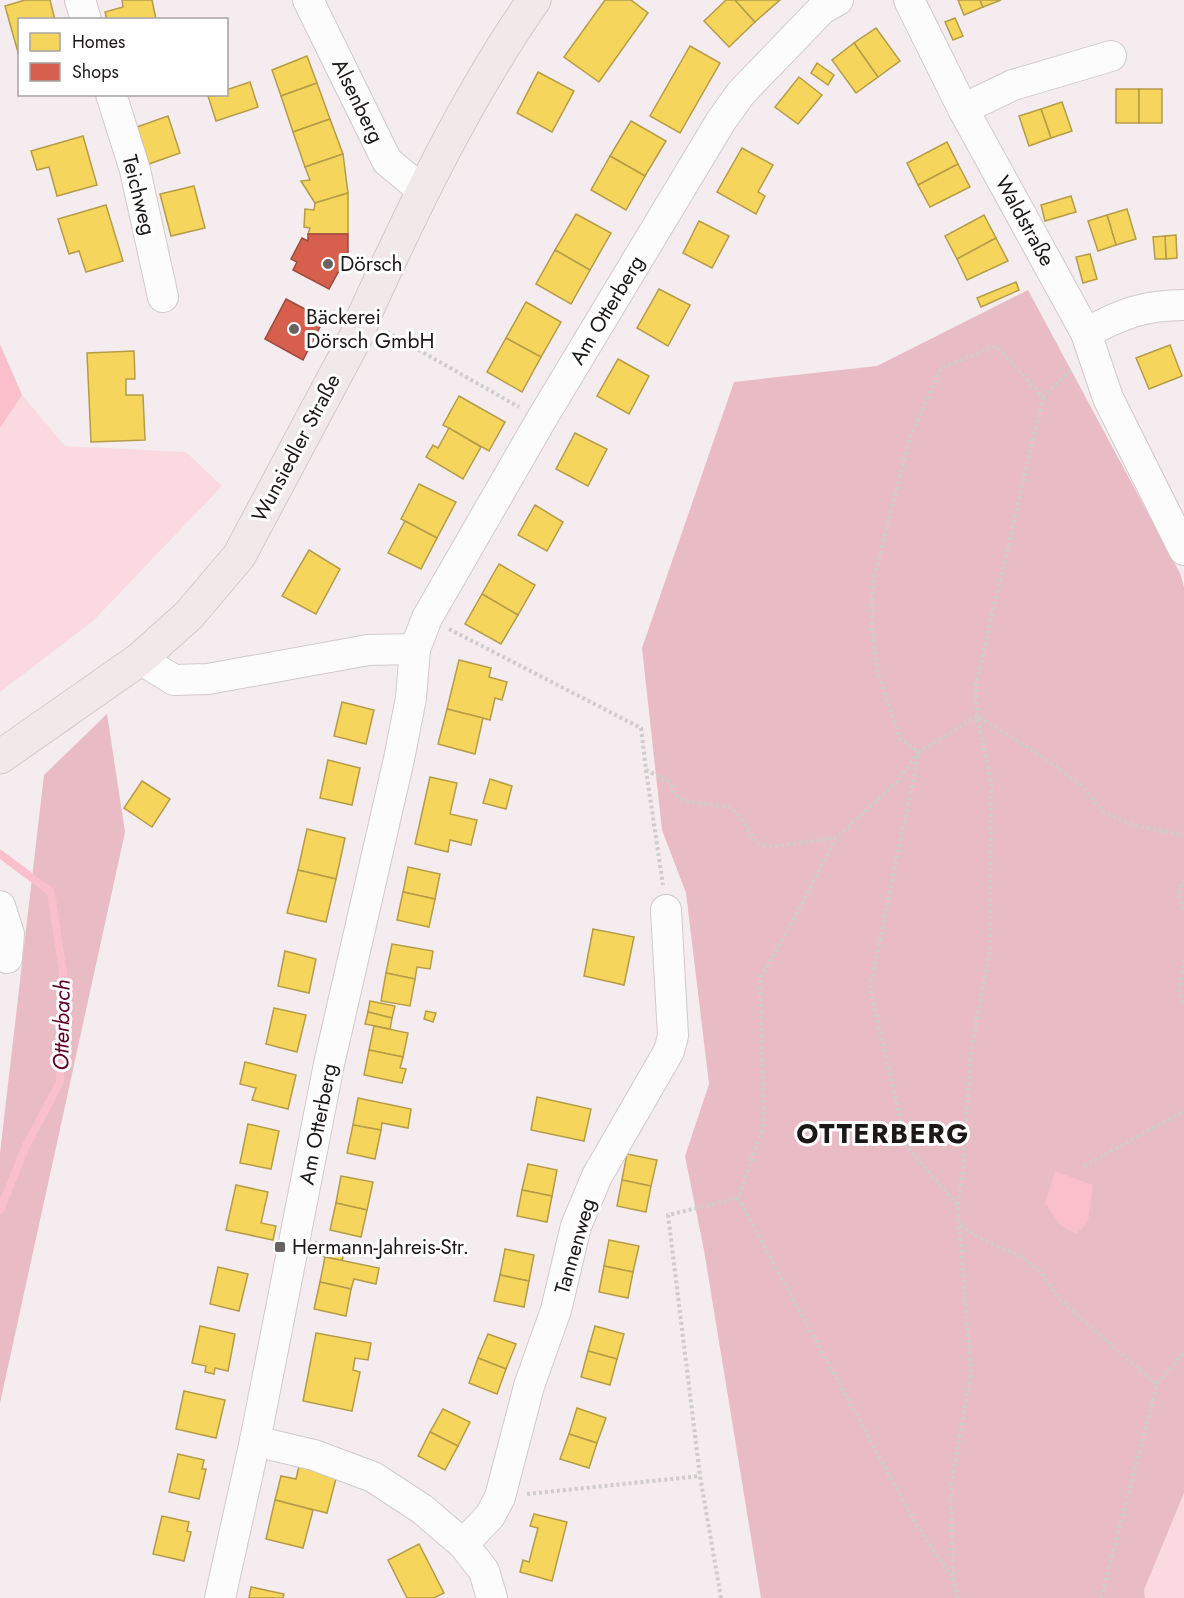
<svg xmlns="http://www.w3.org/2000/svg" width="1184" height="1598" viewBox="0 0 1184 1598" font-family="Jost,sans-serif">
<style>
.green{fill:#fadae0}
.forest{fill:#e9bbc4}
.water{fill:#f9bfca}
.homes{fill:#f6d55c;stroke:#b59c48;stroke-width:1.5}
.shops{fill:#d6604d;stroke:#9e4a3d;stroke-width:1.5}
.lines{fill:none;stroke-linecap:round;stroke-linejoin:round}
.stream{stroke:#f9bfca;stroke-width:8}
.minor-casing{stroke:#d0cacb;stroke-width:32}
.major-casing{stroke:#cecaca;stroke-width:35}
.path{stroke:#cfcccc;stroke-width:4;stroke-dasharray:3 3;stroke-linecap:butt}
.minor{stroke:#fdfcfc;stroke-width:30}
.major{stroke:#f1e8ea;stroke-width:33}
.poi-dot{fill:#686263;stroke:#fff;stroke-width:2}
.labels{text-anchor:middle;stroke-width:6;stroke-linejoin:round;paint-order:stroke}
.street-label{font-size:21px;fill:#1d1818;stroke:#fff}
.poi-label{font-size:21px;fill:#1d1818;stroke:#fff;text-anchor:start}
.water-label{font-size:22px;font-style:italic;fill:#5f0125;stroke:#fff}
.district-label{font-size:27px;font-weight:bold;letter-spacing:1.5px;fill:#1d1818;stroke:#fff}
</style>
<rect width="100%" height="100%" fill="#f4ecee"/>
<g class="green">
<polygon points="22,395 65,446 186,452 222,486 93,621 0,692 0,428"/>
<polygon points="1184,1493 1184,1598 1145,1598 1144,1590"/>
</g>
<g class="forest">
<polygon points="1028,290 1180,573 1184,587 1184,1493 1144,1590 1145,1598 761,1598 704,1250 685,1156 709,1084 686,893 662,830 642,648 734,382 877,366"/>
<polygon points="107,714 125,832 0,1403 0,1153 44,775"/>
</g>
<g class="water">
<polygon points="0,344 22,395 0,428"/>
<polygon points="1055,1171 1093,1185 1088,1222 1076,1234 1060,1225 1045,1203"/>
</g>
<g class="homes">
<polygon points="25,0 50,0 55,20 20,20 19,56 5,6"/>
<polygon points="122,0 152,0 156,19 107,20 105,12 123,7"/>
<polygon points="605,0 631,0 648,13 599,82 564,57"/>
<polygon points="726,0 735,0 755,22 729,47 704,21"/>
<polygon points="735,0 780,0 755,22"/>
<polygon points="958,0 980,0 983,7 964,15"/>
<polygon points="980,0 1001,0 983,7"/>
<polygon points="955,18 963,36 953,40 945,22"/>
<polygon points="876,28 900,61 878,77 854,43"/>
<polygon points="854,43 878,77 856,93 832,60"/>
<polygon points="690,46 720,63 680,133 650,116"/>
<polygon points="307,56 317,83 281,96 272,70"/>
<polygon points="817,63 834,75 828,85 811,73"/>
<polygon points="538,72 574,91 552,132 517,113"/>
<polygon points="799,77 822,95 798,124 775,107"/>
<polygon points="250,82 258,107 216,121 208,96 226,94 226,90"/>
<polygon points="317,83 330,119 293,132 281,96"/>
<rect x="1116" y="89" width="23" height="34"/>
<rect x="1139" y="89" width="23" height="34"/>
<polygon points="1062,102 1072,131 1051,138 1041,109"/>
<polygon points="1041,109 1051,138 1029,146 1019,116"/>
<polygon points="168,116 180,153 149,164 137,127"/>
<polygon points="330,119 343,154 305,167 293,132"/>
<polygon points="631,121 666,141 645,176 610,156"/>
<polygon points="83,136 97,185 57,196 49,167 37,170 31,151"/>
<polygon points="947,142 958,164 918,185 907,163"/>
<polygon points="742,148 773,165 758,192 765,196 756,214 717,192"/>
<polygon points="343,154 348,193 315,203 301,181 310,180 305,167"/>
<polygon points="610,156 645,176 626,210 591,190"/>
<polygon points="958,164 970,187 930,207 918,185"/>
<polygon points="194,186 205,228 171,236 160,194"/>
<polygon points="348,193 348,234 308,234 310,228 304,227 305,209 314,210 315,203"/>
<polygon points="1071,196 1076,212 1045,221 1041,205"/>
<polygon points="106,205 123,261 86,272 79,251 69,254 58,219"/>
<polygon points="1127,209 1136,239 1116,245 1107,215"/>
<polygon points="576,214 611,233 590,270 555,250"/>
<polygon points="984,215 996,238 957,259 945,236"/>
<polygon points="1107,215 1116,245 1098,251 1088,221"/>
<polygon points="699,221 729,236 712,268 683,253"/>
<polygon points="1176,235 1177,258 1166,259 1165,236"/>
<polygon points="1165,236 1166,259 1155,259 1153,237"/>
<polygon points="996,238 1008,261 967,280 957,259"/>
<polygon points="555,250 590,270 571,304 536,284"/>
<polygon points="1090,254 1097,279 1083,283 1076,257"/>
<polygon points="1016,282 1019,290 981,307 977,298"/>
<polygon points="659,289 690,305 668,346 637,328"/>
<polygon points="526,302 561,322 541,357 506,338"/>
<polygon points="506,338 541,357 522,392 487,372"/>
<polygon points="1170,345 1182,376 1149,389 1136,358"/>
<polygon points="134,351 135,379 126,379 126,395 143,395 145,440 91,442 87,353"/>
<polygon points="618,359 649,376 629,414 597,396"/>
<polygon points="459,396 505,422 489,451 443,425"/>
<polygon points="449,428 481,447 463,479 426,457 433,445 438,448"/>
<polygon points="575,433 607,449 588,486 556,469"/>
<polygon points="419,484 456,502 437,538 401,519"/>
<polygon points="535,505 563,522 547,551 518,535"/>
<polygon points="405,521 437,538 421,569 388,553"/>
<polygon points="309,550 340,569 316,614 282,596"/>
<polygon points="499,564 535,585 518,615 482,594"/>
<polygon points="482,594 518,615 501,644 465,624"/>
<polygon points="459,660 491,668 489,677 507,682 502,700 495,698 490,720 447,709"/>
<polygon points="342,702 374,710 366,744 334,736"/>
<polygon points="447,709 483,718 475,754 438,744"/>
<polygon points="328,760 360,768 352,805 320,798"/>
<polygon points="430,777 457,783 450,814 477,820 471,845 450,840 448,852 415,844"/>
<polygon points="490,779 512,786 506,809 483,803"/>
<polygon points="142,781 170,799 152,827 124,808"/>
<polygon points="307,829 345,838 336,879 298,870"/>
<polygon points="408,867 440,874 435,899 403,892"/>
<polygon points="298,870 336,879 326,922 287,913"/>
<polygon points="403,892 435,899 429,927 397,920"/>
<polygon points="593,929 634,937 624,985 584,976"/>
<polygon points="392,944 433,951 430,969 417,967 415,979 386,973"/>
<polygon points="285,951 316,959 309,993 278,986"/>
<polygon points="386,973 415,979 410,1006 381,1001"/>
<polygon points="370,1001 395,1006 392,1018 368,1012"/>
<polygon points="274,1008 306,1015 297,1052 266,1044"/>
<polygon points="426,1011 436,1013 433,1022 424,1019"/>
<polygon points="368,1012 392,1018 390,1029 365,1024"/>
<polygon points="374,1026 408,1033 403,1057 369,1050"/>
<polygon points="369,1050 403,1057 400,1068 406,1069 402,1083 364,1075"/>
<polygon points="245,1062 296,1075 288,1109 252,1100 256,1088 240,1084"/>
<polygon points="537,1097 591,1109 584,1141 531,1130"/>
<polygon points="358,1098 411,1109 408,1128 382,1123 381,1130 353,1125"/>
<polygon points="248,1124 279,1131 271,1169 240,1163"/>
<polygon points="353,1125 381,1130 375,1159 347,1153"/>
<polygon points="627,1154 657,1160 651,1186 622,1180"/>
<polygon points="528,1164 557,1170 552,1196 522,1190"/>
<polygon points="341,1176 373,1182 367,1210 336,1203"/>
<polygon points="622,1180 651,1186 646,1212 617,1206"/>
<polygon points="236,1185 268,1192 261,1223 276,1226 273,1240 226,1230"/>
<polygon points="522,1190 552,1196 547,1222 517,1216"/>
<polygon points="336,1203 367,1210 361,1237 330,1230"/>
<polygon points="609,1240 639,1246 633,1272 604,1266"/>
<polygon points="316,1242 345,1249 342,1261 313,1254"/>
<polygon points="505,1249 534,1255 529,1281 500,1275"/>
<polygon points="325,1257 379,1268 376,1284 354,1279 351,1289 320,1282"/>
<polygon points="604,1266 633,1272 628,1298 599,1292"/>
<polygon points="218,1267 248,1274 239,1311 210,1304"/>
<polygon points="500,1275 529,1281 524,1307 494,1301"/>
<polygon points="320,1282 351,1289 346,1316 314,1309"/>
<polygon points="200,1326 235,1334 228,1371 215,1368 214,1374 205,1372 206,1366 192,1363"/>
<polygon points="595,1326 624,1334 617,1359 588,1351"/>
<polygon points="316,1333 371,1343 368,1360 355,1358 353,1370 360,1372 352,1411 303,1401"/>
<polygon points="488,1334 516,1344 506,1369 478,1358"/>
<polygon points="588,1351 617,1359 610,1385 581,1377"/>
<polygon points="478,1358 506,1369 497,1394 469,1383"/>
<polygon points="184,1391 225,1400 216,1438 176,1429"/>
<polygon points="577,1408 606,1418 597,1443 569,1434"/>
<polygon points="443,1409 470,1422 458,1446 430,1432"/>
<polygon points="430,1432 458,1446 445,1470 418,1456"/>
<polygon points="569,1434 597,1443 589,1468 560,1459"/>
<polygon points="178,1454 204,1460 202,1469 206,1469 199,1499 169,1492"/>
<polygon points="300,1462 338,1471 327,1513 275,1500 281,1476 296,1479"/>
<polygon points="275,1500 313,1510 303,1548 266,1539"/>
<polygon points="534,1514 567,1522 552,1581 520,1572 523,1560 529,1562 538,1528 530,1526"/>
<polygon points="162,1516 189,1522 187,1531 191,1532 184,1561 153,1554"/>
<polygon points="419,1544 444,1593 434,1598 407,1598 388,1560"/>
<polygon points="251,1587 284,1594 283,1598 249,1598"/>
</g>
<g class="shops">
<polygon points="308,234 348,234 348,254 329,289 293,270 297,262 291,259 302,238 308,241"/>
<polygon points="286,299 324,319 303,360 265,339"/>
</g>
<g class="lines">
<polyline class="stream" points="0,854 51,892 63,973 60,1082 26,1146 0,1210"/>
<g class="minor-casing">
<g id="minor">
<polyline points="80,0 86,20"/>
<polyline points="308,0 387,161 422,190"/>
<polyline points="909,0 963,109 1086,333 1108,398 1184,550"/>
<polyline points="111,94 135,170 163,297"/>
<polyline points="963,109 1013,85 1111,56"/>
<path d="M1086,333C1121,314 1144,305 1184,305"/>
<polyline points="140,659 174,680 208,679 368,650 415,649"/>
<polyline points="0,906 9,934 7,958"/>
<polyline points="255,1441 314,1455 373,1477 422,1509 463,1544 484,1571 492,1598"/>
<polyline points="463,1544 490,1516 500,1497 529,1386 556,1310 576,1226 597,1176 669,1051 673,1036 666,910"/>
<polyline points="220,1598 255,1441 329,1064 399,759 411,698 415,649 427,618 541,420 721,121 741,93 822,9 838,0"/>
</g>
</g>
<g class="major-casing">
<path id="major" d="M0,757L140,659L189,615L239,556L360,329L363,318C413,209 465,99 534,0"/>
</g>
<g class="path">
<polyline points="387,332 519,407"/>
<polyline points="1043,397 976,684 977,716 991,780 990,951 971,1050 963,1168 958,1206 959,1223 977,1237 1022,1257 1041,1272 1058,1298 1157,1385"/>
<polyline points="449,629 641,728 646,770 670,782 675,795 685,801 729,807 737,813 757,843 768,847 835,838"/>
<polyline points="646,770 663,885"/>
<polyline points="1184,879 1178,893 1184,912"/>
<polyline points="1184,959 1179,990 1184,1005"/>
<polyline points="1084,1166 1184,1111"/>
<polyline points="738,1198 917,1526 953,1579"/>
<polyline points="957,1205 907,1147 870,988 919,752 977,716 1040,755 1082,786 1104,813 1136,826 1184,835"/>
<polyline points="527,1494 700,1476"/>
<polyline points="721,1598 700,1476 668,1215 738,1198 764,1124 760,978 793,921 836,838 896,783 919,752 900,739 877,670 872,628 873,581 910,437 941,368 996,346 1043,397 1070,370"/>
<polyline points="958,1598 953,1579 951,1485 971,1373 959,1223"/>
<polyline points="1101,1598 1157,1385 1184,1352"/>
</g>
<use href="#minor" class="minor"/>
<use href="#major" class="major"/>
</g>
<g class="poi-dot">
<circle cx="328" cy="264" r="6"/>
<circle cx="294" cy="329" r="6"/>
<rect x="274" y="1241" width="12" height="12" rx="3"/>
</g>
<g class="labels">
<g class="street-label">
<text transform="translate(358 101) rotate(64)" y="7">Alsenberg</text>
<text transform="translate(139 195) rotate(76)" y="7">Teichweg</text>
<text transform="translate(1025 221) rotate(61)" y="7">Waldstraße</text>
<text transform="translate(607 310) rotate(-59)" y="7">Am Otterberg</text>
<text transform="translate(296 448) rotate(-62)" y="7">Wunsiedler Straße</text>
<text transform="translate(318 1124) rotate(-79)" y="7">Am Otterberg</text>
<text transform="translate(575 1246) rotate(-74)" y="7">Tannenweg</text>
</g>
<g class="poi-label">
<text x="340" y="271">Dörsch</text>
<text x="306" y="324">Bäckerei<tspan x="306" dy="24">Dörsch GmbH</tspan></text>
<text x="292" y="1254">Hermann-Jahreis-Str.</text>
</g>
<g class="water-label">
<text transform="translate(61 1025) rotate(-89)" y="8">Otterbach</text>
</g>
<g class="district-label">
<text x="883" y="1143">OTTERBERG</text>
</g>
</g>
<rect x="18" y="18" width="210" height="78" fill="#ffffff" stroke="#a5a3a3" stroke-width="1.5"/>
<rect x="30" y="33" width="30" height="18" fill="#f6d55c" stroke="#a5a3a3" stroke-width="1.5"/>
<text x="72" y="48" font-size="18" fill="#1d1818">Homes</text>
<rect x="30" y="63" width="30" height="18" fill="#d6604d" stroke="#a5a3a3" stroke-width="1.5"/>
<text x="72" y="78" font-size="18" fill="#1d1818">Shops</text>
</svg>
